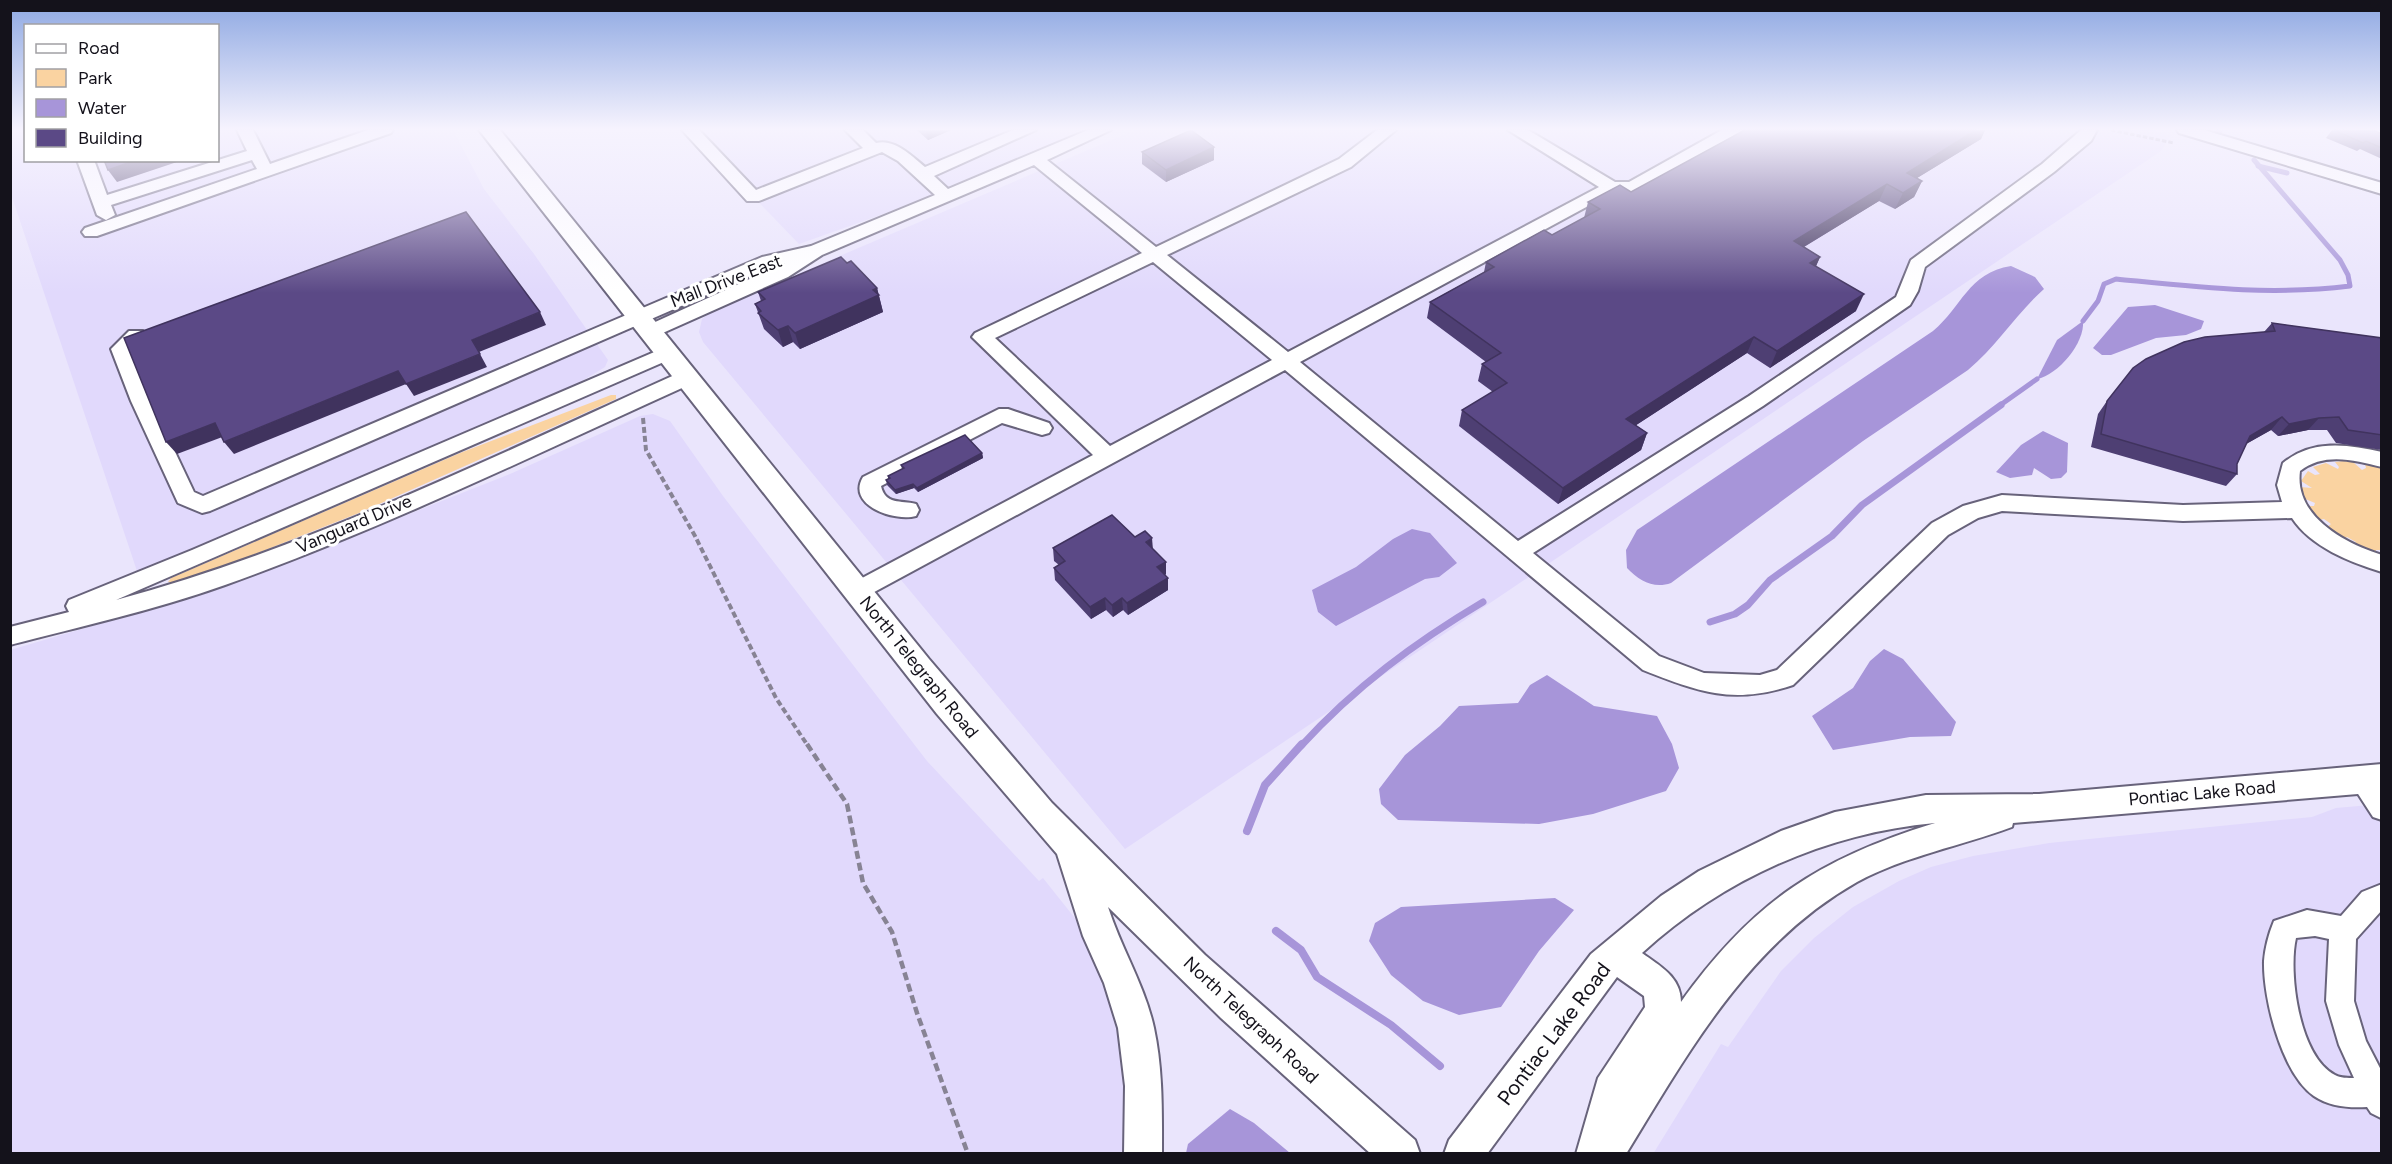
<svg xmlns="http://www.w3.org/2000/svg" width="2392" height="1164" viewBox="0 0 2392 1164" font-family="Figtree,sans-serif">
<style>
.built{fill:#e1d9fc}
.green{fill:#fad3a1}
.water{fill:#a795d9}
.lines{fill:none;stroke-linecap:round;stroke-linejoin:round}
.stream-far2{stroke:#a795d9;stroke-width:5}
.stream-far1{stroke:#a795d9;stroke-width:7}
.stream{stroke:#a795d9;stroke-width:8}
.minor-casing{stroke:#68637b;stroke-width:4}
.major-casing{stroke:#68637b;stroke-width:4}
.path-far2{stroke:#878394;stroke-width:3;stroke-dasharray:4.5 2;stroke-linecap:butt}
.path-far1{stroke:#878394;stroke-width:4;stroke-dasharray:6 3;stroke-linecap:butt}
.path{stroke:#878394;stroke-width:4.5;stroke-dasharray:8 4;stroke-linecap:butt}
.minor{fill:#fff;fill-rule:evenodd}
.major{fill:#fff;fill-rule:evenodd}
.wall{fill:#4e3f73}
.shaded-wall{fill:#40335e}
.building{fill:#5b4986;stroke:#40335e;stroke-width:1.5}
.labels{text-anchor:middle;stroke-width:6;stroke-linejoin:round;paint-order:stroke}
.street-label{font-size:18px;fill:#14121b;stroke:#fff}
.near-street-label{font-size:21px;fill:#14121b;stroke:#fff}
</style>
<rect width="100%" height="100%" fill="#eae5fc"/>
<g class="built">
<polygon points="10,130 25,130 26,160 218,160 218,130 453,130 484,189 534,254 608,360 605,367 577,384 217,539 137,571 11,194"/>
<polygon points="689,130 1088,130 903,207 799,244"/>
<polygon points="1135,130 2149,130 2171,135 2161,151 1125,849 703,342 699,332 702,319 713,310"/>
<polygon points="653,414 670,421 723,496 927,761 1039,881 1043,878 1078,922 1096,955 1127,1049 1128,1153 11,1153 10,650 202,594 247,578 510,474 640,416"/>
<polygon points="2381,804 2381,1153 1653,1154 1721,1044 1728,1047 1781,971 1814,938 1853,907 1899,881 1931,867 1973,856 2049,843 2312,817 2336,808"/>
</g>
<g class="green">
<polygon points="611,395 616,395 616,399 359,513 220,568 173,583 168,582 171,578 460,453"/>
<polygon points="2343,461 2353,462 2362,470 2366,468 2365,464 2381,468 2381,550 2376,550 2376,555 2354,546 2356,542 2347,537 2343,540 2326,528 2331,524 2324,519 2318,520 2306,506 2314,506 2315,503 2303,498 2300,487 2312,488 2301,481 2308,471 2315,475 2320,474 2313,467 2326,463 2338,469 2339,467 2335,462"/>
</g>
<g class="water">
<path d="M2011,266L2035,277L2044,289C2016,314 1997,346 1968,370L1863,441L1671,583C1654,589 1639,581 1627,568L1626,550L1637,530L1933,331C1962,307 1968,273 2011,266Z"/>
<polygon points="2155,305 2204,321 2201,329 2186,335 2156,338 2111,355 2102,355 2093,348 2128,307"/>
<path d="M2083,321C2085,343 2058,375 2037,379L2057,340Z"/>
<polygon points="2043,431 2068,443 2067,472 2061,478 2051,479 2034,468 2032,475 2010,478 1996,472 2021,445"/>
<polygon points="1412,529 1430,533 1457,563 1439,577 1425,579 1336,626 1318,612 1312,590 1356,567 1393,539"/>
<polygon points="1884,649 1903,659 1956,722 1951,736 1910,737 1833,750 1812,716 1853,688 1870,661"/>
<polygon points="1547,675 1594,706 1657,716 1672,744 1679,768 1666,791 1593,814 1539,824 1398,820 1381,804 1379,789 1405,755 1440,726 1459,706 1518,703 1530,685"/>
<polygon points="1555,898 1574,910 1539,951 1501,1007 1459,1015 1423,1001 1391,975 1369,941 1375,923 1401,907"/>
<polygon points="1230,1109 1254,1123 1290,1153 1186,1153 1188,1144"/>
</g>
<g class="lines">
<g class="stream-far2">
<polyline points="2218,130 2220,132"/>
<polyline points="2258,166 2287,173"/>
<path d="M2083,321L2098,301L2104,284L2116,279C2197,287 2269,296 2350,286L2348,275L2340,260L2254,160"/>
<polyline points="1999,406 2037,379"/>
</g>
<g class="stream-far1">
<polyline points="1710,622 1735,614 1748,605 1770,580 1832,536 1862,505 2001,405"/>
<path d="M1301,746C1355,687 1414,643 1483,602"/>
</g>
<g class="stream">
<polyline points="1247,831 1265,785 1302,744"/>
<polyline points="1276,931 1301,950 1317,977 1391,1025 1440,1066"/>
</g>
<g class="minor-casing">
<g id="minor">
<polygon points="237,130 253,130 270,164 368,130 393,130 391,133 97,236 85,236 82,232 85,228 257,169 252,160 111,205 115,215 106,220 97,215 77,160 94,160 107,195 247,151"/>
<path d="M682,130H699L756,190L863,148L845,130H863L876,143C894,138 912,156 925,167L1013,130H1036L934,176L948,189L1088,130H1111L1047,160L1156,247L1339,159L1377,130H1396L1351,167L1167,255L1288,352L1599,187L1508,130H1528L1615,182H1629L1722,130H1743L1638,191L1614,192L1300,362L1518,541L1749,396L1896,297L1911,260L2042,164L2081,130H2097L2091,141L2054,172L1925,267L1918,291L1910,305L1763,406L1533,553L1659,656L1704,673L1760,675L1777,670L1932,523L1963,506L2002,495L2183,505L2282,502L2277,485L2283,463C2312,439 2347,444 2382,452V467C2354,460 2324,452 2300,471C2294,516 2344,543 2382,555V572C2350,562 2311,547 2292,518L2183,521L2002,511L1978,518L1948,535L1793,685C1733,705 1699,692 1643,670L1285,370L865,597L857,600L849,597L846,591L849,585L1093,455L972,337L975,333L1142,253L1034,165L822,255L788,277L656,336H642L639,332L642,328L785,263L773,266L210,511L202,513L178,503L131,401L111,349L129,331H143L146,335L131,350L151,401L194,492L203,496L762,257L811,246L935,195L898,161L882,152L759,201H747ZM1153,262L1272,360L1110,446L995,338Z"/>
<polygon points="2177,130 2204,130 2382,183 2382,194 2179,133"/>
<path d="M666,347L673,348L676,353L673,358L116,600C311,547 495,456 679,373H693L696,378L693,383C538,453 385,528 225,585C155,610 82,626 10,645V627L69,612L66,606L69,600L192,550Z"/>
<path d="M999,409H1008L1049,423L1052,428L1049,433L1042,435L1002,423L881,486C885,505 901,500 916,504L919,510L916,516C894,522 846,505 863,477Z"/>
<path d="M2362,769C2385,777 2382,800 2382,820L2373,817L2349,780L2353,772Z"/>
<path d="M2382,884V910L2356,939L2354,1001L2366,1041L2382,1072L2381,1118L2371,1113L2367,1107C2349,1108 2330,1107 2314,1096C2282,1074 2263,999 2264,961C2265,948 2269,933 2274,921L2307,910L2341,916L2362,892ZM2315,936L2329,939L2326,1001L2339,1045L2354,1078C2348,1078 2340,1078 2335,1075C2299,1057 2288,972 2296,938Z"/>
</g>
</g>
<g class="major-casing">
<g id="major">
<path d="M479,130H500L929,659L1052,803L1205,955L1415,1140L1420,1154H1371L1221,1018L1108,907C1121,948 1145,986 1154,1028C1163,1070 1162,1112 1162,1154H1124L1125,1086L1118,1028L1104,983L1083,936L1057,854L937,714Z"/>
<path d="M2382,764V792L2013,823L2012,827C1961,846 1905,856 1857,882C1749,943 1689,1051 1626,1154H1576L1598,1078L1645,1007L1644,996L1617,977L1487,1154H1444L1449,1140L1591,954L1661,896L1699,871L1781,831L1835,812L1926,795L2039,794ZM1935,823C1818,859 1753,902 1681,1002C1681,977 1660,966 1642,953C1723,879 1826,833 1935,823Z"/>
</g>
</g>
<polyline class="path-far2" points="2111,130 2174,143"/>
<polyline class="path-far1" points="643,418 646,450 695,536 776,698 808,746"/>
<polyline class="path" points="807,744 847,804 863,883 892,932 917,1013 968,1154"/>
<use href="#minor" class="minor"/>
<use href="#major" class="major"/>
</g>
<g class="wall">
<polygon points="917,130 951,130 928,140"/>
<polygon points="1745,130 1985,130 1981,139 1917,178 1922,181 1914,197 1895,209 1879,201 1804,247 1820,257 1816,266 1856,311 1770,368 1747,353 1636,425 1647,433 1641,450 1558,504 1459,426 1462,410 1493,392 1478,381 1482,364 1486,362 1427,318 1430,302 1484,272 1486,262 1552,235 1584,218 1588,202 1631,192"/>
<polygon points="2332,130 2368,130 2382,134 2382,159 2360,149 2357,151 2326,138"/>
<polygon points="1142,152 1214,160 1166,182 1142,164"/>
<polygon points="847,263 877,288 883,312 800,349 793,342 783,347 764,329 755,304 761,301 758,292"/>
<polygon points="2272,323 2382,338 2382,450 2336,443 2327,430 2308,430 2278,436 2271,430 2246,444 2237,464 2237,474 2226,486 2091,447 2098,414 2107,401 2264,332"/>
<polygon points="982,453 983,458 918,492 914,488 896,494 887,485 886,480 888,479 888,476 902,469 901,465"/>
<polygon points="1135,537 1153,549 1166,574 1165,575 1168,590 1128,615 1123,610 1113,617 1106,610 1091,619 1055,580 1054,568 1059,565 1054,561 1053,548"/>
</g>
<g class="shaded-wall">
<polygon points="926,130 951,130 928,140"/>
<polygon points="1976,130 1985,130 1981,139 1899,189 1907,173"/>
<polygon points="1214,147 1214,160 1166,182 1166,170"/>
<polygon points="136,160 183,160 117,182 108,170"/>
<polygon points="1922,181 1914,197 1895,209 1903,193"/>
<polygon points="1887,184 1879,201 1787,257 1794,241"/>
<polygon points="1820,257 1813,273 1810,263"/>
<polygon points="877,288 883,312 800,349 795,333"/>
<polygon points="1864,294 1856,311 1770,368 1777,351"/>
<polygon points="540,312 546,325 479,352 472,340"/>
<polygon points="788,326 793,342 783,347 778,330"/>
<polygon points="1754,337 1747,353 1621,435 1626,419"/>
<polygon points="480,354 487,367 414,396 406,384"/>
<polygon points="398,371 406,384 234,454 224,442"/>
<polygon points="2282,417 2271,430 2239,448 2250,436"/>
<polygon points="2319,418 2308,430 2278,436 2289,424"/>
<polygon points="215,423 225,436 177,454 166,442"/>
<polygon points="1647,433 1641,450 1558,504 1563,488"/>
<polygon points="982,453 983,458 918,492 917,488"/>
<polygon points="913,484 914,488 896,494 895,490"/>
<polygon points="1152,538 1153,550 1146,542"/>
<polygon points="1166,562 1166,574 1158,579 1157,567"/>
<polygon points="1168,578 1168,590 1128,615 1127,603"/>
<polygon points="1105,598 1106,610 1091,619 1090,607"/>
<polygon points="1122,598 1123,610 1113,617 1112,605"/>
</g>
<g class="building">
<polygon points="1191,130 1214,147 1166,170 1142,152"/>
<polygon points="1745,130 1976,130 1907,173 1922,181 1903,193 1887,184 1794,241 1820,257 1810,263 1864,294 1777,351 1754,337 1626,419 1647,433 1563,488 1462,410 1507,383 1482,364 1501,353 1430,302 1494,267 1486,262 1544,230 1552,235 1600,209 1588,202 1620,185 1631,192"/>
<polygon points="2334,130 2375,131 2382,134 2382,148 2366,141 2363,143"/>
<polygon points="104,160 136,160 108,170"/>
<polygon points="466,212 540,312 472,340 480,354 406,384 398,371 224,442 215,423 166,442 124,338"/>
<polygon points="841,257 847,263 851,261 877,288 873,290 879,295 795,333 788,326 778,330 758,313 761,311 755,304 765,299 758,292"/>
<polygon points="2272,323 2382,338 2382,435 2348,430 2339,417 2319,418 2289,424 2282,417 2250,436 2237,464 2237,474 2101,434 2107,401 2133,368 2146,359 2184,342 2205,337 2275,331"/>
<polygon points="965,435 982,453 917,488 913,484 895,490 886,480 890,478 888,476 904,468 901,465"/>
<polygon points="1112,515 1135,537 1145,531 1152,538 1146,542 1166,562 1157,567 1168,578 1127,603 1122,598 1112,605 1105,598 1090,607 1054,568 1065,561 1053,548"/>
</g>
<linearGradient id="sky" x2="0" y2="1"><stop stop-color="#8ea8e2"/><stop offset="0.44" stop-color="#f6f3fe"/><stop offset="1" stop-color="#f6f3fe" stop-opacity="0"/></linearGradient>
<rect width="2392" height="293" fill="url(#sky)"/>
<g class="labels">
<g class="street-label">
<text transform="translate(726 281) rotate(-21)" y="6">Mall Drive East</text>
<text transform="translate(354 524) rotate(-23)" y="6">Vanguard Drive</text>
<text transform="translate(919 667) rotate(51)" y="6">North Telegraph Road</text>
<text transform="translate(2202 793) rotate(-5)" y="6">Pontiac Lake Road</text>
<text transform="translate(1251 1020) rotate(43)" y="6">North Telegraph Road</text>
</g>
<g class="near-street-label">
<text transform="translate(1554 1034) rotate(-53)" y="7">Pontiac Lake Road</text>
</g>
</g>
<rect width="2392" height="1164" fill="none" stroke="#14121b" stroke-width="24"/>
<rect x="24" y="24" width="195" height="138" fill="#ffffff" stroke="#a1a0a4" stroke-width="1.5"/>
<rect x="36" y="44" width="30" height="9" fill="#ffffff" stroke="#a1a0a4" stroke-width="1.5"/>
<text x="78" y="54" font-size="18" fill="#14121b">Road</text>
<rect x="36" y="69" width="30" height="18" fill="#fad3a1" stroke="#a1a0a4" stroke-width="1.5"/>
<text x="78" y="84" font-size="18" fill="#14121b">Park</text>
<rect x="36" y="99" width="30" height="18" fill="#a795d9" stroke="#a1a0a4" stroke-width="1.5"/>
<text x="78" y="114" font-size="18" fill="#14121b">Water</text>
<rect x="36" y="129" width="30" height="18" fill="#5b4986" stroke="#a1a0a4" stroke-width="1.5"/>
<text x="78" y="144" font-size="18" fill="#14121b">Building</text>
</svg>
